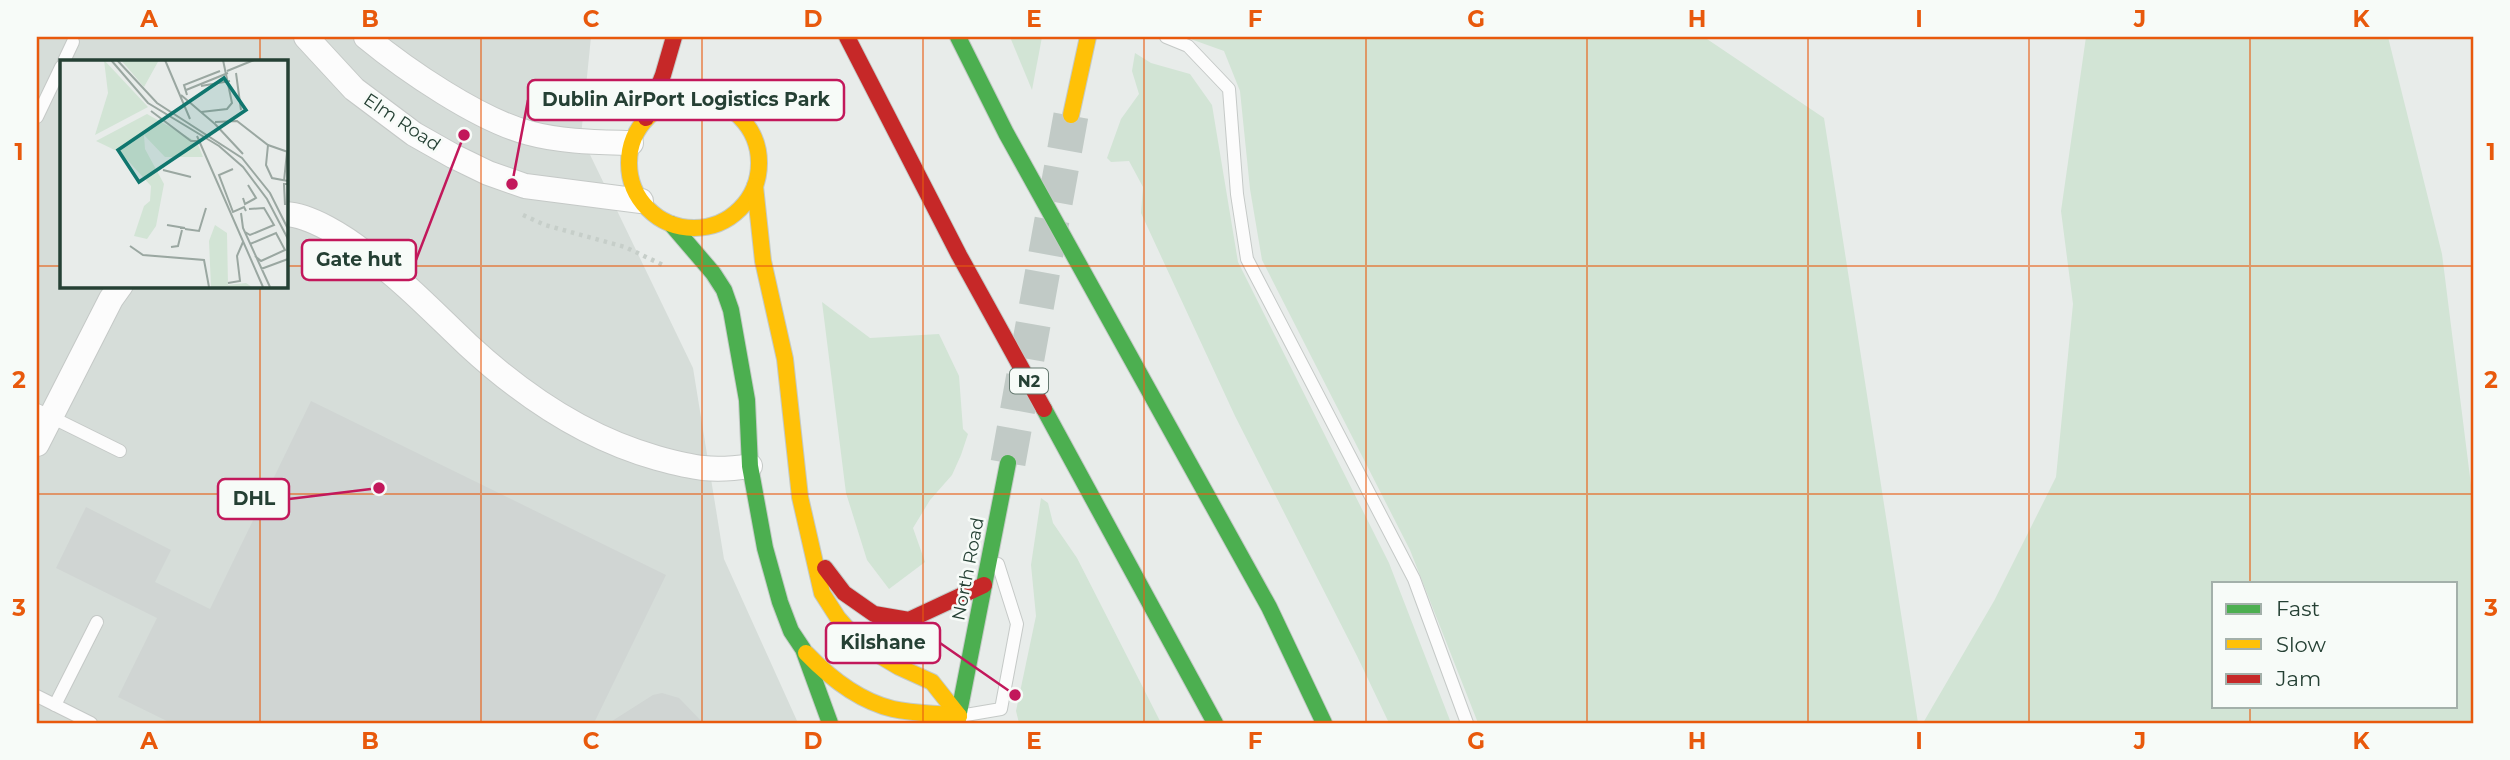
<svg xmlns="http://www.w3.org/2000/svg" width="2510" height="760" viewBox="0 0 2510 760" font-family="Montserrat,sans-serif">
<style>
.built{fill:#d6ddd9;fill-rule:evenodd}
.green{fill:#d2e4d5;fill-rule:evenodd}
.building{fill:#d0d5d3}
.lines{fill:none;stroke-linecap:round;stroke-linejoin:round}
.secondary-tunnel{stroke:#c1cac6;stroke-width:35;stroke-dasharray:35 18;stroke-linecap:butt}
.lane-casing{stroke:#c5c9c7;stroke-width:14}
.street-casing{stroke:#c5c9c7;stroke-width:26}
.fast-casing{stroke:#c4cac7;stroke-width:18}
.slow-casing{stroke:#c4cac7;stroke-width:18}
.jam-casing{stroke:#c4cac7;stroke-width:18}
.path{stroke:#c6cec9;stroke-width:4.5;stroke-dasharray:3.5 5;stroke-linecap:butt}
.lane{stroke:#fcfcfc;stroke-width:12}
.street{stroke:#fcfcfc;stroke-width:24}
.fast{stroke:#4caf50;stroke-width:16}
.slow{stroke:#ffc107;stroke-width:16}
.jam{stroke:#c62828;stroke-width:16}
.grid{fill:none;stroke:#e8590c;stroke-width:2;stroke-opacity:0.55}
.labels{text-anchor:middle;stroke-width:5;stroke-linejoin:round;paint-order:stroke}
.shield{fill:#f7fbf8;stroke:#64786f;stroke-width:2}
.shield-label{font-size:16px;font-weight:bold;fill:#254034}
.street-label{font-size:18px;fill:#254034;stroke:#f7fbf8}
.inset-road{fill:none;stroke:#9aa7a1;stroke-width:2}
.view{fill:#0f766e;fill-opacity:0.15;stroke:#0f766e;stroke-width:3.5}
.inset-edge{fill:none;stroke:#254034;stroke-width:3.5}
.leader{fill:none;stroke:#c2185b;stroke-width:2.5}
.callout-dot{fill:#c2185b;stroke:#f7fbf8;stroke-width:2.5}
.callout{fill:#f7fbf8;stroke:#c2185b;stroke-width:2.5}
.callout-label{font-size:19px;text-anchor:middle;font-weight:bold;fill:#254034}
.neatline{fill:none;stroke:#e8590c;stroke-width:2.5}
.grid-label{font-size:23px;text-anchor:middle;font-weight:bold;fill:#e8590c}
</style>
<rect width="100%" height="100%" fill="#e8ecea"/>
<path class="built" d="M37,37H591L581,136L693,368L724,559L798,723H37ZM61,61H285V285H61Z"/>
<g class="green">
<polygon points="1010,37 1042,37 1032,90"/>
<polygon points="1185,37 1704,37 1824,118 1918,723 1478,723 1410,550 1262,260 1250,189 1240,91 1224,51"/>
<path d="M2086,37H2388L2442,254L2473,501V723H1923L1994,601L2056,477L2073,304L2061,211ZM2456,583V706H2214V583Z"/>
<polygon points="1135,53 1151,63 1190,74 1212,105 1238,262 1389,563 1451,723 1389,723 1357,656 1235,416 1141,213 1143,187 1129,161 1111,162 1107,158 1121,119 1139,94 1132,71"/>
<polygon points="822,302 870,338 939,334 959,376 963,429 968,434 961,455 952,475 930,500 913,528 925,562 889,589 867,560 846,493"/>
<polygon points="1041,498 1048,503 1053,523 1077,558 1161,723 1019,723 1016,711 1036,616 1031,565"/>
</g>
<g class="building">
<polygon points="311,401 666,575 594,723 171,723 118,697 157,618 56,568 86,507 171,550 155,582 210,609"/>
<polygon points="662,693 679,698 703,723 609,723 653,695"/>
</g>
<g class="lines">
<polyline class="secondary-tunnel" points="1008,463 1071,115"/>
<g class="lane-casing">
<g id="lane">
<polyline points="1166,37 1188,46 1229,89 1237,194 1247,259 1414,579 1467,723"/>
<polyline points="64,61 73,42"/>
<polyline points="37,117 61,67"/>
<polyline points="37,410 120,451"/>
<polyline points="37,696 91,723"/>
<polyline points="55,705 97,622"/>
<polyline points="960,716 1001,709 1017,624 998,564"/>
</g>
</g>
<g class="street-casing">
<g id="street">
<polyline points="306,37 354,89 414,134 453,156 488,173 525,186 641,201"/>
<path d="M366,37C406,70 479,120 529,133C562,142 597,142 631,143"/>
<path d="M285,214C311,215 346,238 365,253C403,280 434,313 468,345C522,395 585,438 657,458C694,468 712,472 750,466"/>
<polyline points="37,444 111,299 121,285"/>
</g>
</g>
<g class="fast-casing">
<g id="fast">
<polyline points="958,37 1006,133 1269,607 1324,723"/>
<polyline points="671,224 713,273 724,290 731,310 747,400 750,466 765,548 780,602 791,631 803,649 830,723"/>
<polyline points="1044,409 1215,723"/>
<polyline points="957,723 1008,463"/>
</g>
</g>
<g class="slow-casing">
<g id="slow">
<circle cx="694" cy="163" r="65"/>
<polyline points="1071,115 1088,37"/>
<polyline points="755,186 763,261 785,359 800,497 822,593 838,618 862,645 899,667 932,682 959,716"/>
<path d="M806,653C830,678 859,701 893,709C915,714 937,713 959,716"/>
</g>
</g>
<g class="jam-casing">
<g id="jam">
<polyline points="847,37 959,255 1044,409"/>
<polyline points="646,118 663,75 674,37"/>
<polyline points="825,568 844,593 874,614 909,620 984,585"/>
</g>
</g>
<polyline class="path" points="523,215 545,225 625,247 663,265"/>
<use href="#lane" class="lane"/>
<use href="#street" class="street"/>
<use href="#fast" class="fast"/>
<use href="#slow" class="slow"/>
<use href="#jam" class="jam"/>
</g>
<path class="grid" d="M260,37V61M481,37V723M702,37V723M923,37V723M1144,37V723M1366,37V723M1587,37V723M1808,37V723M2029,37V723M2250,37V583M37,266H61M285,266H2473M260,285V723M37,494H2473M2250,706V723"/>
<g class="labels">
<rect class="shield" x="1010" y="368.5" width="38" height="25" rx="5"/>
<g class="shield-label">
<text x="1029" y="387">N2</text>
</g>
<g class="street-label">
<text transform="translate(402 122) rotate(34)" y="6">Elm Road</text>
<text transform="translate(968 569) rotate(-79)" y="6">North Road</text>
</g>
</g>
<g transform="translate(60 60)">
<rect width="228" height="228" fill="#e8ecea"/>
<path d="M44,0L88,47L35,75L48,33ZM61,0H99L84,27ZM87,54L137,82L143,97H105L84,75L85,89L104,124L96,166L87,179L74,176L84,146L90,141L91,126L61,93L36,81ZM155,165L167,173L168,225L186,223L192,227H151L149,181Z" fill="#d2e4d5"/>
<path class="inset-road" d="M51,0L88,43L159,86L183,107L207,139L228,179M57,0L97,43L182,98L210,133L228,169M105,0L130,59M167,11L194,0M176,13L181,50M141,26L170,21M126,30L168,13M121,35L155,64M127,35L124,25L160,11M91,51L131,81H139M141,52L167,49L172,43L163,0M155,62L177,61L208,85L228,92M155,64L183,94M137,76L203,227M208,85L206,105L212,118L228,121M173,109L159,115L173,152L184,147L186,151M103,110L131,117M224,121L227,92M183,138L185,144L196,138L188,125M225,145L224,124H228M181,153L183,168L210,227M107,165L125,168H120M125,169L139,171L146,148M185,172L190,175L214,165L204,148L189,149M190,184L216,173L225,190L201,201L195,196M70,186L83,195L144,200L149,227M111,187L118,186L122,170M201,209L228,199M168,223L180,221L177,196L183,182"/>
<path class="view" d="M164,18L186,50L79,122L58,90Z"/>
<rect width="228" height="228" class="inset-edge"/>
</g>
<path class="leader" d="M512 184L528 100M464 135L416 260M379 488L289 499M1015 695L940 643"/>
<g class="callout-dot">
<circle cx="512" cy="184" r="7"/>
<circle cx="464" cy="135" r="7"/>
<circle cx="379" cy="488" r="7"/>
<circle cx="1015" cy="695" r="7"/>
</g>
<g class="callout">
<rect x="528" y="80" width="316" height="40" rx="7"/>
<rect x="302" y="240" width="114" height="40" rx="7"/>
<rect x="218" y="479" width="71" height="40" rx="7"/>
<rect x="826" y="623" width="114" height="40" rx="7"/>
</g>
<g class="callout-label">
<text x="686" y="106">Dublin AirPort Logistics Park</text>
<text x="359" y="266">Gate hut</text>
<text x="254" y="505">DHL</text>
<text x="883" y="649">Kilshane</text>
</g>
<rect width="2510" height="760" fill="none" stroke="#f7fbf8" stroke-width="77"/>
<rect x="2212" y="582" width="245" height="126" fill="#f7fbf8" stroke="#a3b0aa" stroke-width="2"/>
<rect x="2226" y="604" width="35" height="10" fill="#4caf50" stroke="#a3b0aa" stroke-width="2"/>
<text x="2276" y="616" font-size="21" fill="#254034">Fast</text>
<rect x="2226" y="639" width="35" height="10" fill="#ffc107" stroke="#a3b0aa" stroke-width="2"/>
<text x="2276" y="652" font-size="21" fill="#254034">Slow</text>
<rect x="2226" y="674" width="35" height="10" fill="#c62828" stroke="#a3b0aa" stroke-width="2"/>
<text x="2276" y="686" font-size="21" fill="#254034">Jam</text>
<rect x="38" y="38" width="2434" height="684" class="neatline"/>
<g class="grid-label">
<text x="149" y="27">A</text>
<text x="370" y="27">B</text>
<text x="591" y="27">C</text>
<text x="813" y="27">D</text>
<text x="1034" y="27">E</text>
<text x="1255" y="27">F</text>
<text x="1476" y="27">G</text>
<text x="1697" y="27">H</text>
<text x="1919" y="27">I</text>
<text x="2140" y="27">J</text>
<text x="2361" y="27">K</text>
<text x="19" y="160">1</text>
<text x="2491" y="160">1</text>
<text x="19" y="388">2</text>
<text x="2491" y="388">2</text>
<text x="19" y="616">3</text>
<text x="2491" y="616">3</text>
<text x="149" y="749">A</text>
<text x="370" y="749">B</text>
<text x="591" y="749">C</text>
<text x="813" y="749">D</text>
<text x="1034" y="749">E</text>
<text x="1255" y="749">F</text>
<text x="1476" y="749">G</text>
<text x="1697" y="749">H</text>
<text x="1919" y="749">I</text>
<text x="2140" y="749">J</text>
<text x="2361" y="749">K</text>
</g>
</svg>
